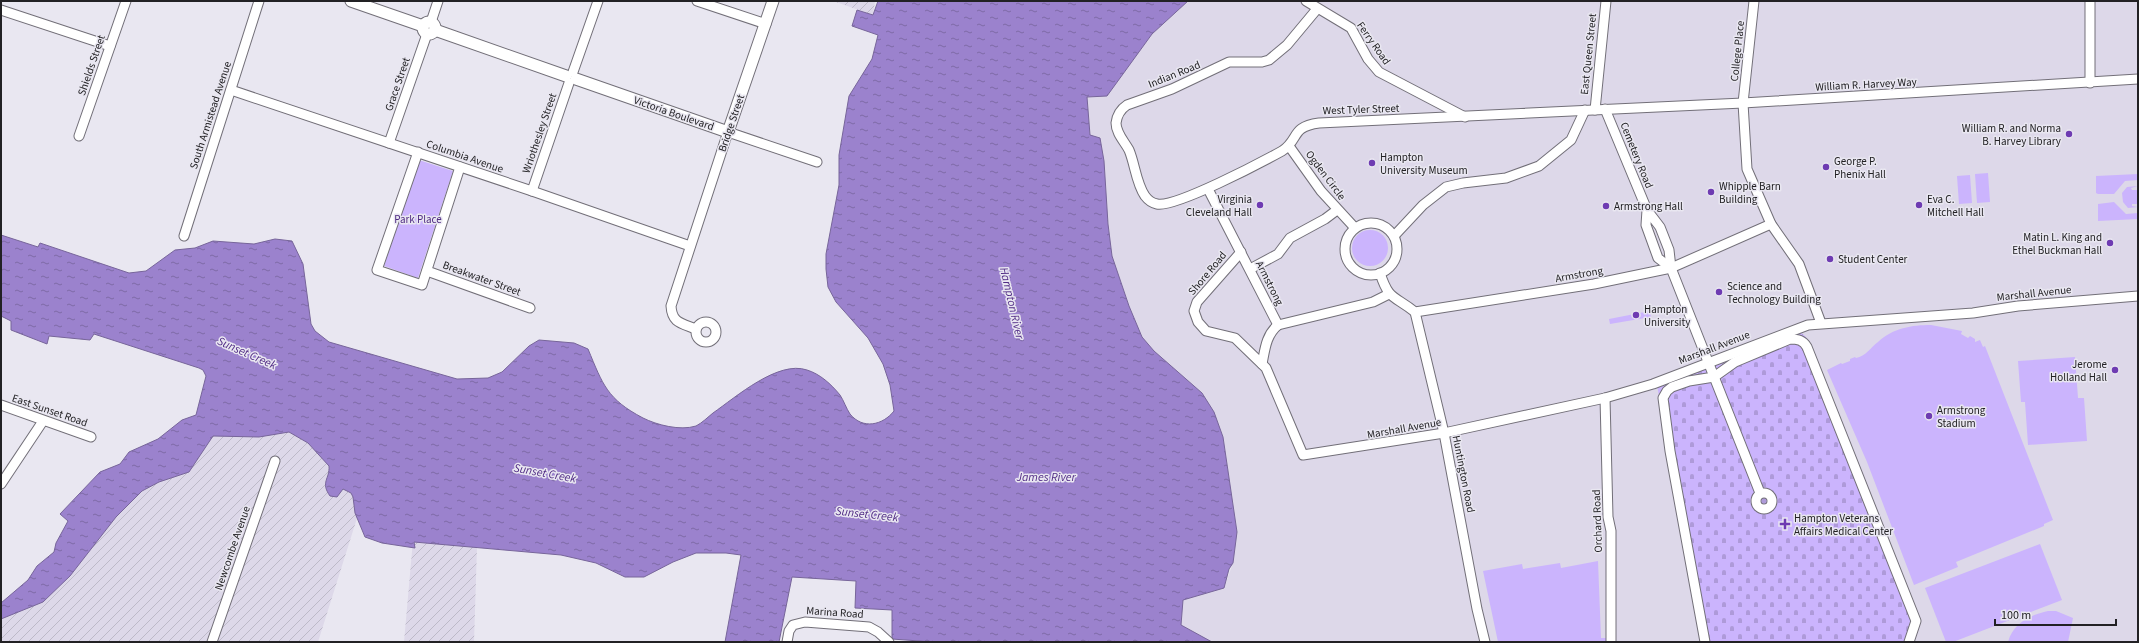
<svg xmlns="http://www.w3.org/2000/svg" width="2139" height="643" viewBox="0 0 2139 643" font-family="'Source Sans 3',sans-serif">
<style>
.built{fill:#ddd8e9}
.industrial{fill:url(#industrial-furrows)}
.green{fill:#cbb4fd}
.cemetery{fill:url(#cemetery-stones)}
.water{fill:url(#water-ripples);stroke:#77659a}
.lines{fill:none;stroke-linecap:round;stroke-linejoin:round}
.minor-casing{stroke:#726f78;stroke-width:11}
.tertiary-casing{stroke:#726f78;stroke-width:13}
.minor{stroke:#fff;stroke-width:9}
.tertiary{stroke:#fff;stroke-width:11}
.poi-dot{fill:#6e3bb2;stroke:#e9e7f1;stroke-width:1.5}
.labels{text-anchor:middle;stroke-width:3;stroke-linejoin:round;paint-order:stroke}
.street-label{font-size:11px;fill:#222124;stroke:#e9e7f1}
.poi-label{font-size:11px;fill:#222124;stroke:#e9e7f1;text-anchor:start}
.park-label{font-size:11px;fill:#502b83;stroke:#e9e7f1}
.water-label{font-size:12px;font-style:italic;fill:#512c85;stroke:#e9e7f1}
</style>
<defs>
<pattern id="industrial-furrows" width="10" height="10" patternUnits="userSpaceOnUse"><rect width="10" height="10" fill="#ddd8e9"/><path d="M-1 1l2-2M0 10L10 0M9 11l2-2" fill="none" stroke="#bdb9c8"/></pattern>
<pattern id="cemetery-stones" width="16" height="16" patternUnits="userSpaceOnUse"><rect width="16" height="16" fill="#cbb4fd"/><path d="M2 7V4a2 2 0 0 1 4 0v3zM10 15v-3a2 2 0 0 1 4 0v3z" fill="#ae9ad9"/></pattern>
<pattern id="water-ripples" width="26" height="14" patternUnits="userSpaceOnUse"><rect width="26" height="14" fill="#9b82cd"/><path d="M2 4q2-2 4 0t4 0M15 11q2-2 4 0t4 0" fill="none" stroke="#7e6aa6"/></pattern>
</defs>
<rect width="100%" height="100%" fill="#e9e7f1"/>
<polygon class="built" points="1188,1 2138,1 2138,642 1212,642 1181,625 1183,600 1224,588 1233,563 1237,531 1223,437 1202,393 1154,351 1142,337 1129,305 1112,256 1105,194 1090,135 1087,97 1107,95 1152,34"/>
<g class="industrial">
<polygon points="833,1 875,1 873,15"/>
<polygon points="296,430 354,489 358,515 318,642 1,642 1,612 200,431"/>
<polygon points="413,540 477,546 474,642 404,642"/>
</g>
<g class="green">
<polygon points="419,160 453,171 418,278 384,266"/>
<polygon points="1988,173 1990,202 1977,203 1975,174"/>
<polygon points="2138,174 2138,180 2125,181 2114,194 2098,194 2096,193 2096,176"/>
<polygon points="1970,175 1972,203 1959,204 1957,176"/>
<polygon points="2138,186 2131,188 2132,190 2138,190 2138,204 2132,204 2132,206 2138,207 2128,208 2123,202 2122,193 2127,187"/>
<polygon points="2114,202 2126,214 2138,213 2138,219 2098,221 2098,204"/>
<circle cx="1370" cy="248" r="18"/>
<polygon points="1650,311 1651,317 1610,324 1609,319"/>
<path d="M1931,325L1962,331L1961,334L1968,338L1970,336L1975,339V342L1980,340L1983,347L1985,346L2053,520L2044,524V526L1956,562L1958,567L1914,585L1867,462L1827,370L1841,363L1842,364L1850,361V359L1855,357L1856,358C1866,356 1870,348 1878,342C1893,328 1912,325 1931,325Z"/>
<polygon points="2075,357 2078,398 2084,398 2087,441 2028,445 2025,402 2021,402 2018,361"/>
<polygon points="2040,544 2062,600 1953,642 1946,642 1925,588"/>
<polygon points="1598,561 1601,638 1608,638 1607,642 1498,642 1483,571 1522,564 1523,569 1560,563 1561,568"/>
<path d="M2048,611H2056L2073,618L2068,642H2008C2013,623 2030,615 2048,611Z"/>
</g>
<polygon class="cemetery" points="1798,330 1806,337 1920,622 1913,642 1703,642 1657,385"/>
<path class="water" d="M878,1H1188L1152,34L1107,96L1087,97L1090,135L1100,138L1104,161L1108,224L1112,256L1129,306L1142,337L1154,351L1202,393L1214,412L1223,437L1237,532L1233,563L1229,569L1224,588L1183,600L1181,625L1212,642H933L892,639V610L855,608L856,581L792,577L779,642H725L741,555L726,553H696L673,562L644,577H625L596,563L561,555L414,542L415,548L382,543L365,537L355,513L353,497L351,493L343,489L337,497L330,496C320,482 330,479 329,466L308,443L289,432L259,437L213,436L189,472L159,482L142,491L116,517L70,576L43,602L1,619V603L28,580L37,566L54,552L56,543L68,521L60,514L100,472L120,464L129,452L158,439L182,420L196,415L206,376L203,370L199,368L97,335L94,334L90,340L49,336L47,344L11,330V321L1,316V235L38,247L40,243L129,273L146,271L175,250L195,248L213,241L254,244L275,239L292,241L303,264L311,324L315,331L329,342L457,379L488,378L502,372L529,346L539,340L574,343L588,349C603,385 607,399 643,418C657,425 680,431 696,426C702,423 708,417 713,413C736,397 778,360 807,370C820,374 831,384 840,395C844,401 846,408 850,414C863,430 883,425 894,411L890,385L883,364L868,338L836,302L828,287L826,269V254L839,185V155L849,96L872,59L878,35L852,26L857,10L873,15Z"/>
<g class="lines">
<g class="minor-casing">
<g id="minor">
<polyline points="697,1 766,24"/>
<polyline points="1306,1 1351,28 1368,59 1379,72 1465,117"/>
<polyline points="1754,1 1743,103 1747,169 1771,224 1799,264 1821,323"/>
<path d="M1317,9L1287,45L1269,60L1262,62H1229L1172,89L1127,105C1121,109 1117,115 1116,123C1116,133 1124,141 1129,150C1135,164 1136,183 1145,196C1148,200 1152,203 1157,204C1175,208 1262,162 1282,151C1300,139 1290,127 1319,123L1743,103L2138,79"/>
<polyline points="1,10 110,46"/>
<polyline points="431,22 438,1"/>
<polyline points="573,72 598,1"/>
<polyline points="2090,83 2090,1"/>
<polyline points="231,90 532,191 690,246"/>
<polyline points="1605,109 1647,210 1660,227 1669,250 1671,268 1760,493"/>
<polyline points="1595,110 1606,1"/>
<polyline points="79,136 126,1"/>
<polyline points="389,143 427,34"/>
<polyline points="1289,146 1321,191 1355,228"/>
<polyline points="418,152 377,270 422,285 460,167"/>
<polyline points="1208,189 1278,325"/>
<polyline points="532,191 569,83"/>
<polyline points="1647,210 1646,225 1658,258 1671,268"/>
<circle cx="1371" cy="249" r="26"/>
<polyline points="184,236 259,1"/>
<polyline points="1394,236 1423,205 1446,187 1463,183 1506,178 1539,166 1571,140 1585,110"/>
<polyline points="1241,252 1197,302 1194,311 1198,322 1206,331 1235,338 1266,368 1303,455 1444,433 1605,398 1653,384 1808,325 1973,313 2018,306 2138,296"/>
<polyline points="1250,269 1278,254 1290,238 1325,219 1337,210"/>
<polyline points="427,271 530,308"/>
<path d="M1380,273C1389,301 1394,295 1415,312L1594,284L1671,268L1771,224"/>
<polyline points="1415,312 1444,433 1477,609 1485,642"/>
<circle cx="706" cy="332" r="10"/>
<path d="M696,329C681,323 672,323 671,306L728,132L817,162"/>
<path d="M1262,364C1265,349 1266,335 1278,325L1373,302L1389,294"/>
<polyline points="1605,398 1608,517 1611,531 1611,642"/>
<polyline points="1,405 91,437"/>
<polyline points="1,484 43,421"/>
<circle cx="1764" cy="501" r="8"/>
<polyline points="212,642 275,461"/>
<polyline points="787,642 789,631 793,625 805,622 869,627 878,632 889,642"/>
<path d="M1705,642L1670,451L1663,398L1667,391L1672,387L1689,381L1714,377L1735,362L1790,339C1798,339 1803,340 1807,347L1916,621L1909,642"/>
</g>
</g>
<g class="tertiary-casing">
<g id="tertiary">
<polyline points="351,1 423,26"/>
<circle cx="429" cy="28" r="6"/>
<polyline points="435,30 566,76"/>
<polyline points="576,79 728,132 773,1"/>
</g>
</g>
<use href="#minor" class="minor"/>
<use href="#tertiary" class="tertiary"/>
</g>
<g class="poi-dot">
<circle cx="2069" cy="134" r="4"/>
<circle cx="1372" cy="163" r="4"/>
<circle cx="1826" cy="167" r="4"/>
<circle cx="1711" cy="192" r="4"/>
<circle cx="1260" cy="205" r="4"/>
<circle cx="1919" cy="205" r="4"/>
<circle cx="1606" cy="206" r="4"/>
<circle cx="2110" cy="243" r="4"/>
<circle cx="1830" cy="259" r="4"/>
<circle cx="1719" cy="292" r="4"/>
<circle cx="1636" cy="315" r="4"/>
<circle cx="2115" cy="370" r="4"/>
<circle cx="1929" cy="416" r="4"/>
<path d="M1783 518h4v4h4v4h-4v4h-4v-4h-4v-4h4z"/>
</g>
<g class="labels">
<g class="street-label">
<text transform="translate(1374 43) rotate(55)" y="4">Ferry Road</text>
<text transform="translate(1737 51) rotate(-84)" y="4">College Place</text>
<text transform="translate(1588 54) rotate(-84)" y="4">East Queen Street</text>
<text transform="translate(91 65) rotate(-71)" y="4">Shields Street</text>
<text transform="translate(1174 74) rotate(-22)" y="4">Indian Road</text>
<text transform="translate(397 84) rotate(-71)" y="4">Grace Street</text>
<text transform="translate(1866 84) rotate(-3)" y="4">William R. Harvey Way</text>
<text transform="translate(1361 109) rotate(-2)" y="4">West Tyler Street</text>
<text transform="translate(674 113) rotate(19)" y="4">Victoria Boulevard</text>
<text transform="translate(210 115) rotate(-72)" y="4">South Armistead Avenue</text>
<text transform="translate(731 123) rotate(-71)" y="4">Bridge Street</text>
<text transform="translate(539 133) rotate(-71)" y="4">Wriothesley Street</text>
<text transform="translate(1637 155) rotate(68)" y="4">Cemetery Road</text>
<text transform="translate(465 156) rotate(19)" y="4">Columbia Avenue</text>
<text transform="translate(1326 175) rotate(53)" y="4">Ogden Circle</text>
<text transform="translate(1207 273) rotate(-50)" y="4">Shore Road</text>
<text transform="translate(1579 274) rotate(-10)" y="4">Armstrong</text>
<text transform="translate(482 278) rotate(20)" y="4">Breakwater Street</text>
<text transform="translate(1270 283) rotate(63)" y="4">Armstrong</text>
<text transform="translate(2034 293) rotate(-6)" y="4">Marshall Avenue</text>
<text transform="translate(1714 347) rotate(-21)" y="4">Marshall Avenue</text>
<text transform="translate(50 410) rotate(19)" y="4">East Sunset Road</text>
<text transform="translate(1404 428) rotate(-10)" y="4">Marshall Avenue</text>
<text transform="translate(1464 474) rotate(79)" y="4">Huntington Road</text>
<text transform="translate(1597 521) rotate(-92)" y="4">Orchard Road</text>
<text transform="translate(232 548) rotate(-71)" y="4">Newcombe Avenue</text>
<text transform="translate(835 612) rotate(4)" y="4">Marina Road</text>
</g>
<g class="poi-label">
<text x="2061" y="132" text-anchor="end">William R. and Norma<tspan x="2061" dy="13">B. Harvey Library</tspan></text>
<text x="1380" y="161">Hampton<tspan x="1380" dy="13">University Museum</tspan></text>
<text x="1834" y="165">George P.<tspan x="1834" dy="13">Phenix Hall</tspan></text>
<text x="1719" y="190">Whipple Barn<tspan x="1719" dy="13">Building</tspan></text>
<text x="1252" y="203" text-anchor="end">Virginia<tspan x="1252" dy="13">Cleveland Hall</tspan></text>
<text x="1927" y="203">Eva C.<tspan x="1927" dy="13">Mitchell Hall</tspan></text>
<text x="1614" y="210">Armstrong Hall</text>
<text x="2102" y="241" text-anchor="end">Matin L. King and<tspan x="2102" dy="13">Ethel Buckman Hall</tspan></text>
<text x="1838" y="263">Student Center</text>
<text x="1727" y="290">Science and<tspan x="1727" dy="13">Technology Building</tspan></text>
<text x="1644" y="313">Hampton<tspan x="1644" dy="13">University</tspan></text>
<text x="2107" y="368" text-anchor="end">Jerome<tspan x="2107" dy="13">Holland Hall</tspan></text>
<text x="1937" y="414">Armstrong<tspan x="1937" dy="13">Stadium</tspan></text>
<text x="1794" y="522">Hampton Veterans<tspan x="1794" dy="13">Affairs Medical Center</tspan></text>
</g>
<g class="park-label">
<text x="418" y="223">Park Place</text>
</g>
<g class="water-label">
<text transform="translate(1012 303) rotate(77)" y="4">Hampton River</text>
<text transform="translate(247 353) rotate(24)" y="4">Sunset Creek</text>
<text transform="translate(545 473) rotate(10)" y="4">Sunset Creek</text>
<text x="1046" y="481">James River</text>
<text transform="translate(867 514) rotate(6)" y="4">Sunset Creek</text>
</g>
</g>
<rect width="2139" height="643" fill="none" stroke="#222124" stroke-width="4"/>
<path d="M1995 619v6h121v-6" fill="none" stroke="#222124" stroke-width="2"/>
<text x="2001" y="619" font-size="12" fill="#222124" stroke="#e9e7f1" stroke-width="3" paint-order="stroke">100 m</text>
</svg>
